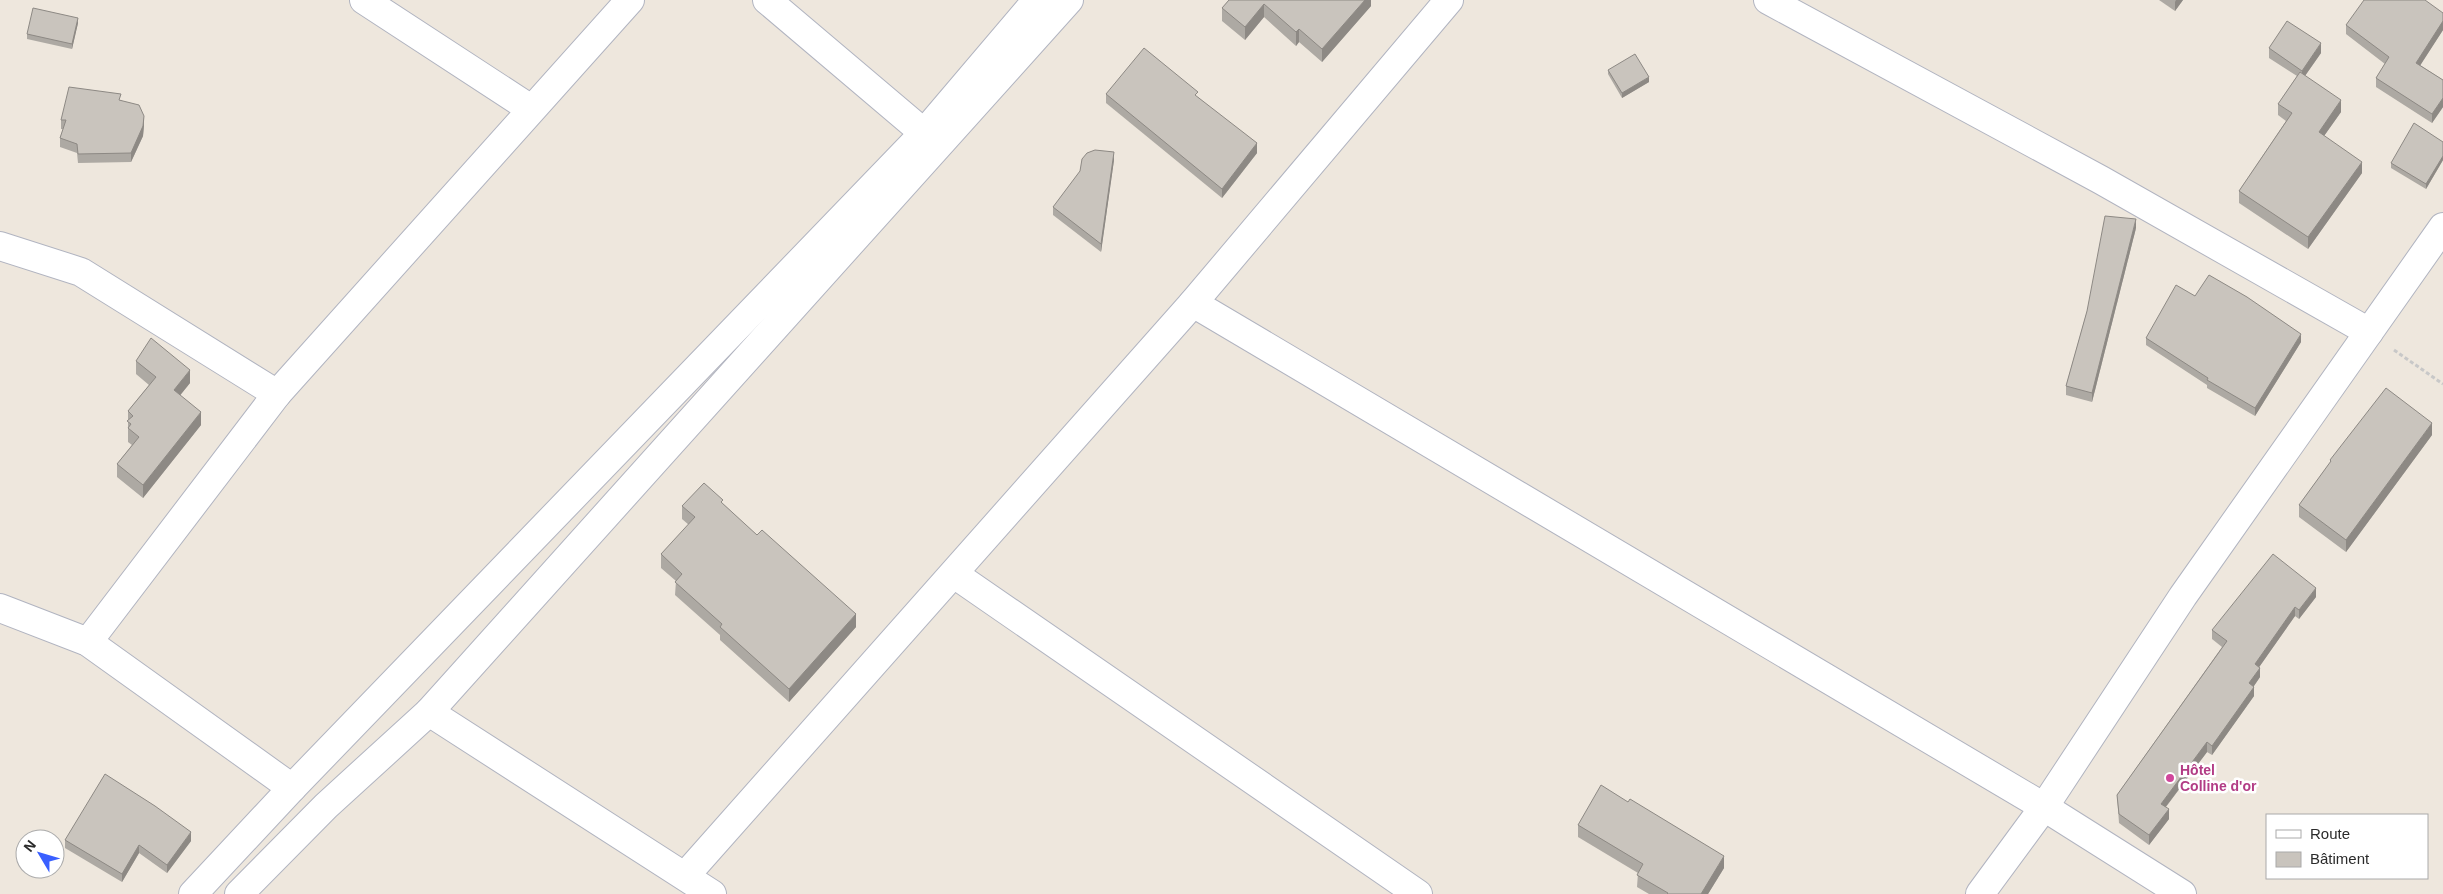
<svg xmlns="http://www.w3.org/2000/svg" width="2443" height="894" viewBox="0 0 2443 894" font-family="Helvetica,sans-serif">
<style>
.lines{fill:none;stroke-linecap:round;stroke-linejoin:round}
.minor-casing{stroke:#b1b4c0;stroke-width:30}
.path{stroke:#c8c8c8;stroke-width:3;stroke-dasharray:4 2.5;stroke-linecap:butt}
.minor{stroke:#fff;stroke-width:28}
.wall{fill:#ada9a3}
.shaded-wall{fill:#8d8984}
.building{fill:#c9c4bd;stroke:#8d8984}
.hotel-dot{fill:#d1479c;stroke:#fff;stroke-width:2}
.labels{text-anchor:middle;stroke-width:5;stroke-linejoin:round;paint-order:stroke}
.hotel-label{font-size:14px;font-weight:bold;fill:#b23c85;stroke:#fff;text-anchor:start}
</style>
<rect width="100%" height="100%" fill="#eee7dd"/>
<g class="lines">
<g class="minor-casing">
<g id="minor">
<polyline points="364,0 531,109"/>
<polyline points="767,0 924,133"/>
<polyline points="1768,0 2101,180 2369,332"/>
<polyline points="0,246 81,272 277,394"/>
<polyline points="1193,303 2044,807 2182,894"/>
<polyline points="954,574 1418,894"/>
<polyline points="0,608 88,642 292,788"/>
<polyline points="88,642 277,394 630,0"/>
<polyline points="429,712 712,894"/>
<polyline points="685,876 1193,303 1449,0"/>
<polyline points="193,894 292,788 924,133 1037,0"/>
<polyline points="239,894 326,806 429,712 1069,0"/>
<polyline points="1980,894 2044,807 2183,596 2443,227"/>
</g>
</g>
<polyline class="path" points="2394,350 2443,384"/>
<use href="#minor" class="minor"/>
</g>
<g class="wall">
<polygon points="1229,0 1371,0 1371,6 1322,62 1299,42 1296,46 1264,17 1245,40 1222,21 1222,8"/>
<polygon points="2159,0 2183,0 2175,11"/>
<polygon points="2443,13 2443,30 2420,65 2443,80 2443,107 2432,123 2376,87 2376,78 2385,64 2346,34 2346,25"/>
<polygon points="78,23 72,49 27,39 27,34"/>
<polygon points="2269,48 2321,53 2305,76 2341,112 2324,136 2362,173 2308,249 2239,203 2239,191 2286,121 2278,115 2278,104 2297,76 2269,58"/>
<polygon points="1608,70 1649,82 1622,98 1608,74"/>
<polygon points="1106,94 1198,97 1257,153 1222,198 1106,103"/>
<polygon points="121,100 144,125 143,136 131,162 78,163 77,153 60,147 60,138 63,129 61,129 61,120"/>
<polygon points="2443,142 2443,160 2426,189 2391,168 2391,163"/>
<polygon points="1114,160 1101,252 1053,215 1053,207"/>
<polygon points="2136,228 2092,402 2066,395 2066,386 2087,311"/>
<polygon points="2195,296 2301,342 2255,416 2207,388 2207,385 2146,345 2146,338"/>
<polygon points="136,361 190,383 180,395 201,425 143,498 117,477 117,464 132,445 128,442 128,411 149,385 136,374"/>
<polygon points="2432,435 2346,552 2299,517 2299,505 2330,463 2330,460"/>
<polygon points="723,504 856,627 789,702 720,640 720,635 675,595 676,581 661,568 661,554 689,525 682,519 682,506"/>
<polygon points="2316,597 2299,619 2295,616 2259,667 2260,677 2254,686 2254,696 2212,755 2207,752 2166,807 2169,819 2149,845 2119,823 2117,795 2222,647 2212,639 2212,630"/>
<polygon points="1578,825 1724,868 1708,894 1649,894 1637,887 1638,873 1578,837"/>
<polygon points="65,840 191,841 167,873 139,853 122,882 65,848"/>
</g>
<g class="shaded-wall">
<polygon points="1365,0 1371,0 1371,6 1322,62 1322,49"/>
<polygon points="2176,0 2183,0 2175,11 2175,2"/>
<polygon points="1264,4 1264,17 1245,40 1245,27"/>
<polygon points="78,18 78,23 72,49 72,44"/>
<polygon points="2443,21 2443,30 2416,72 2416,63"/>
<polygon points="1299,29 1299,42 1296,46 1296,32"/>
<polygon points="2321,43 2321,53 2302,80 2302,71"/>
<polygon points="1649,77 1649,82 1622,98 1622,93"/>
<polygon points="2443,98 2443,107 2432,123 2432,114"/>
<polygon points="2341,100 2341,112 2319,143 2319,132"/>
<polygon points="144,116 144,125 143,136 131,162 131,153"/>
<polygon points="1257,143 1257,153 1222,198 1222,189"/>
<polygon points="1114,152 1114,160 1101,252 1101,244"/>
<polygon points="2443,156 2443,160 2426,189 2426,184"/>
<polygon points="2362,162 2362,173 2308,249 2308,237"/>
<polygon points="2136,219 2136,228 2092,402 2092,393"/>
<polygon points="2301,334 2301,342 2255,416 2255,408"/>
<polygon points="190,370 190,383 174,403 174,390"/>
<polygon points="201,412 201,425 143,498 143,485"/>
<polygon points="2432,423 2432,435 2346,552 2346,540"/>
<polygon points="2316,588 2316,597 2299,619 2299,610"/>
<polygon points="2295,607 2295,616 2255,673 2255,664"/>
<polygon points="856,614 856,627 789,702 789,689"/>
<polygon points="2260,668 2260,677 2249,693 2249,683"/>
<polygon points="2254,687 2254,696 2212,755 2212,746"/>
<polygon points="2207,742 2207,752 2161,813 2161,804"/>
<polygon points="2169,809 2169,819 2149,845 2149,835"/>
<polygon points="191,832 191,841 167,873 167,865"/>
<polygon points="139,845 139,853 122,882 122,874"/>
<polygon points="1724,856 1724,868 1708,894 1701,894"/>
</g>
<g class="building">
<polygon points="1229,0 1365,0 1322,49 1299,29 1296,32 1264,4 1245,27 1222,8"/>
<polygon points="2364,0 2425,0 2443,13 2443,21 2416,63 2443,80 2443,98 2432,114 2376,78 2389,57 2346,25"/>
<polygon points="33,8 78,18 72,44 27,34"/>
<polygon points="2287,21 2321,43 2302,71 2269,48"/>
<polygon points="1144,48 1198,92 1195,95 1257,143 1222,189 1106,94"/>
<polygon points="1635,54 1649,77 1622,93 1608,70"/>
<polygon points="2300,72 2341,100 2319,132 2362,162 2308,237 2239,191 2292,113 2278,104"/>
<polygon points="69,87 121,94 119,100 139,105 144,116 143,126 131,153 78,154 77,144 60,138 66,120 61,120"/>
<polygon points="2414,123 2443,142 2443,156 2426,184 2391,163"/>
<polygon points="1095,150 1114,152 1101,244 1053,207 1080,171 1082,159 1087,153"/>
<polygon points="2105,216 2136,219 2092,393 2066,386 2087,311"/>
<polygon points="2209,275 2247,297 2301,334 2255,408 2207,380 2208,378 2146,338 2176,285 2195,296"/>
<polygon points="151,338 190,370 174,390 201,412 143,485 117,464 139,437 128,428 131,424 127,421 133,416 128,411 156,377 136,361"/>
<polygon points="2386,388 2432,423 2346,540 2299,505 2331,461 2330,460"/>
<polygon points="704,483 723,500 721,502 757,535 762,530 856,614 789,689 720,627 722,624 675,582 682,574 661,554 695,517 682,506"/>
<polygon points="2273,554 2316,588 2299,610 2295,607 2255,664 2260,668 2249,683 2254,687 2212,746 2207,742 2161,804 2169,809 2149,835 2119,814 2117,795 2227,641 2212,630"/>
<polygon points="105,774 155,806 191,832 167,865 139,845 122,874 65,840"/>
<polygon points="1601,785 1628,802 1630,799 1724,856 1701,894 1667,894 1668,893 1637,875 1643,864 1578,825"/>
</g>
<circle class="hotel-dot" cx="2170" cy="778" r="5"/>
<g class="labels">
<g class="hotel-label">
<text x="2180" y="775">Hôtel<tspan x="2180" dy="16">Colline d'or</tspan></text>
</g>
</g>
<rect x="2266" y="814" width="162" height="65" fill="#ffffff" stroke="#aaaaaa"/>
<rect x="2276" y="830" width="25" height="8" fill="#ffffff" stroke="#aaaaaa"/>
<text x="2310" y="839" font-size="15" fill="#2b2b2b">Route</text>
<rect x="2276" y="852" width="25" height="15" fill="#c9c4bd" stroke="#aaaaaa"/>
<text x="2310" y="864" font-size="15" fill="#2b2b2b">Bâtiment</text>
<g transform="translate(40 854) rotate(308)"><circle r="24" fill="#ffffff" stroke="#aaaaaa"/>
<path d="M0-4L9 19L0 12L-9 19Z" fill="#395fff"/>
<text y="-8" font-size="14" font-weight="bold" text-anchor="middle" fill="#2b2b2b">N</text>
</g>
</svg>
